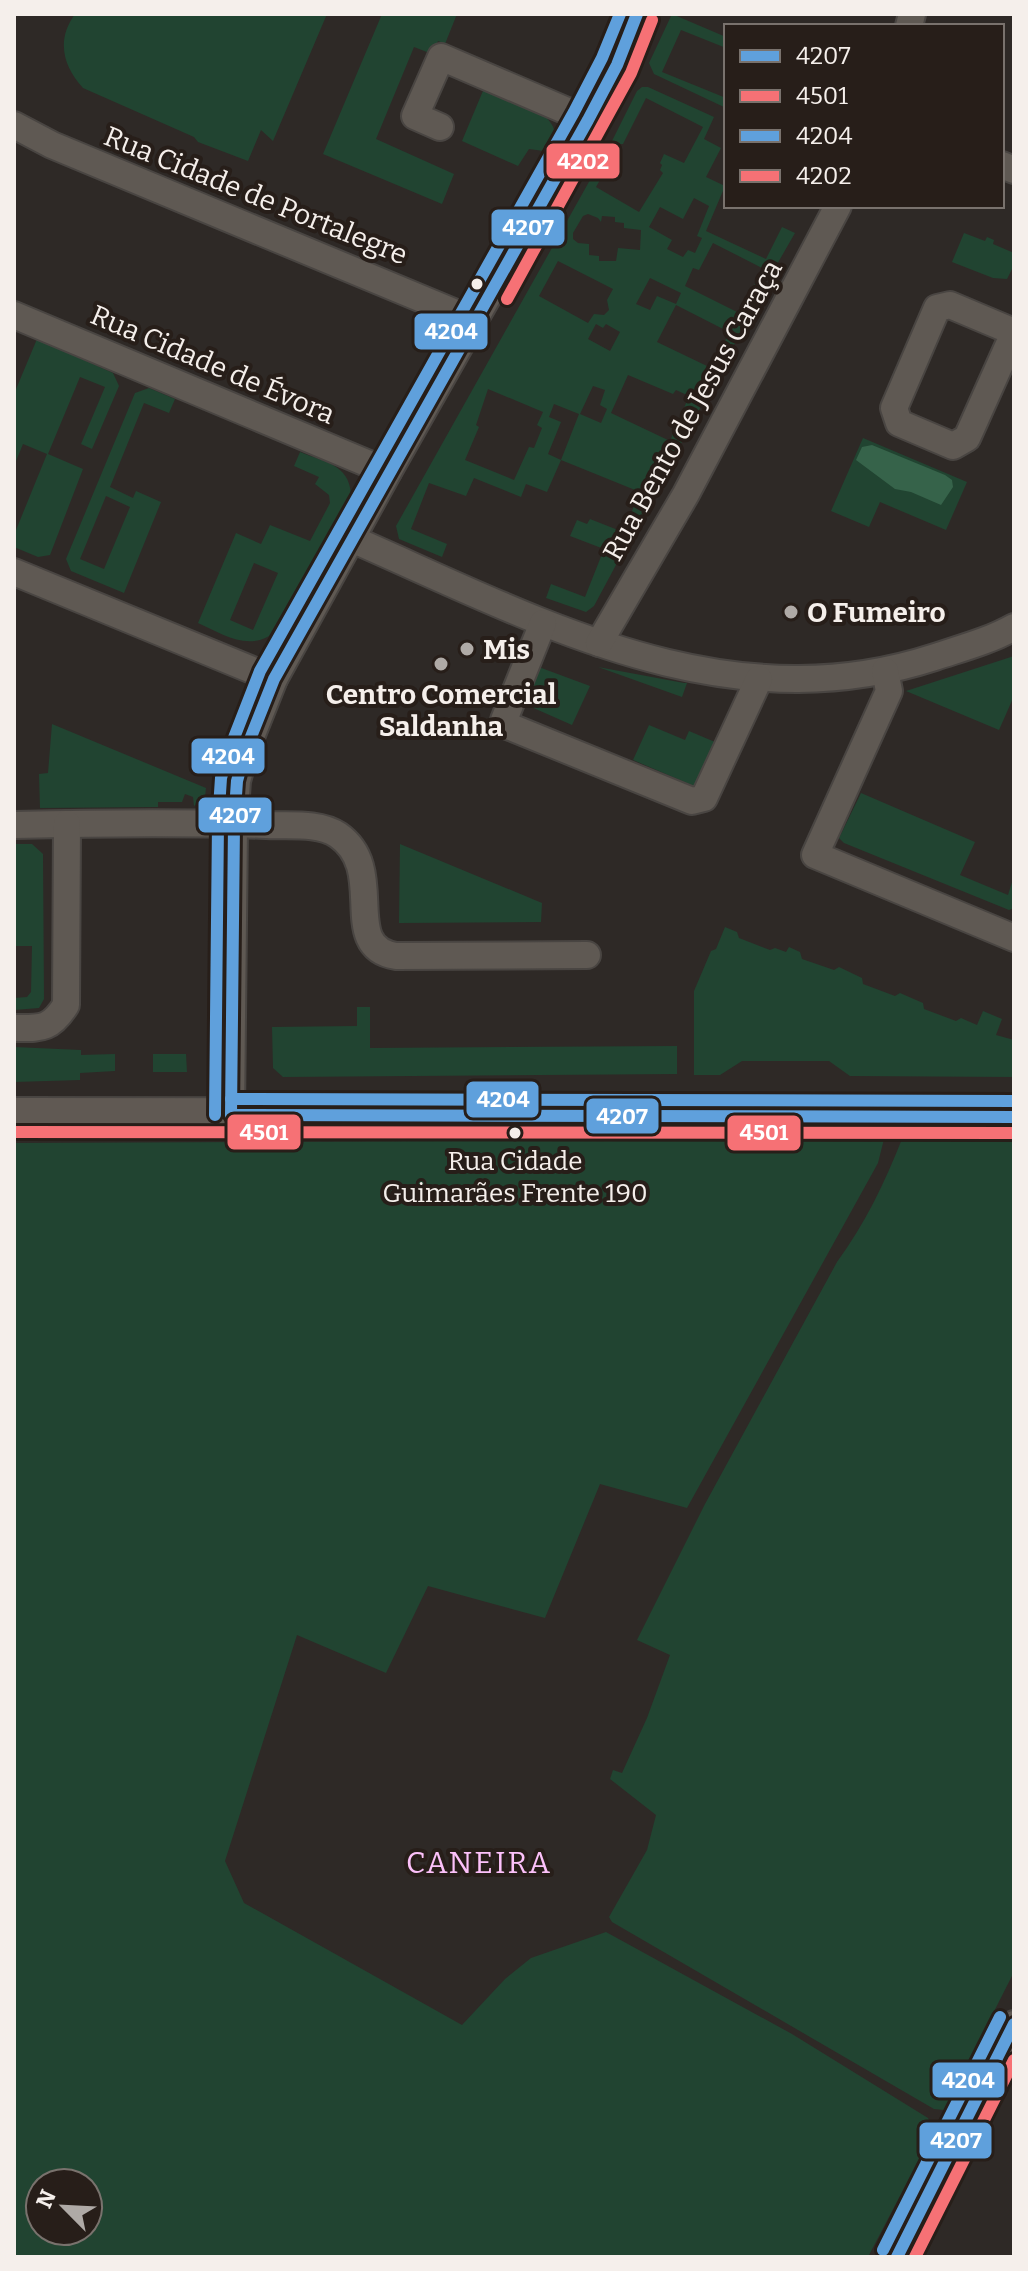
<svg xmlns="http://www.w3.org/2000/svg" width="1028" height="2271" viewBox="0 0 1028 2271" font-family="Bitter,serif">
<style>
.green{fill:#214431;fill-rule:evenodd}
.forest{fill:#36634a}
.lines{fill:none;stroke-linecap:round;stroke-linejoin:round}
.minor-casing{stroke:#494542;stroke-width:30}
.secondary-casing{stroke:#494542;stroke-width:40}
.minor{stroke:#5f5953;stroke-width:26}
.secondary{stroke:#605953;stroke-width:36}
.bus-1-casing{stroke:#271e19;stroke-width:18}
.bus-2-casing{stroke:#271e19;stroke-width:18}
.bus-3-casing{stroke:#271e19;stroke-width:18}
.bus-4-casing{stroke:#271e19;stroke-width:18}
.bus-1{stroke:#5fa0dc;stroke-width:12}
.bus-2{stroke:#f67175;stroke-width:12}
.bus-3{stroke:#5fa0dc;stroke-width:12}
.bus-4{stroke:#f67175;stroke-width:12}
.bus-dot{fill:#f5efeb;stroke:#271e19;stroke-width:3}
.poi-dot{fill:#afaaa6;stroke:#271e19;stroke-width:3}
.labels{text-anchor:middle;stroke-width:8;stroke-linejoin:round;paint-order:stroke}
.bus-label{font-size:26px;fill:#f5efeb;stroke:#271e19}
.street-label{font-size:28px;fill:#f5efeb;stroke:#271e19}
.poi-label{font-size:28px;font-weight:bold;fill:#f5efeb;stroke:#271e19;text-anchor:start}
.neighbourhood-label{font-size:30px;letter-spacing:2px;fill:#fcc1fa;stroke:#271e19}
.line-badge{stroke:#271e19;stroke-width:3}
.badge-label{font-size:22px;text-anchor:middle;font-weight:bold;fill:#fff}
</style>
<rect width="100%" height="100%" fill="#2e2926"/>
<g class="green">
<path d="M75,14H327L273,141L261,130L248,161L198,142L194,137L83,88C63,66 56,40 75,14Z"/>
<polygon points="382,14 457,14 445,44 438,41 432,54 414,47 376,139 454,174 442,204 323,154"/>
<polygon points="672,14 726,37 726,48 681,30 662,72 726,98 726,108 654,74 649,63"/>
<path d="M485,86C511,98 572,113 551,152L529,149L518,166L462,141Z"/>
<path d="M642,87H648L714,117L704,139L721,148L706,177L725,186L706,231L766,259L782,227L795,233L772,273L713,243L699,270L693,268L685,286L739,313L757,280L766,285L594,606L586,612L546,598L551,584L585,597L604,549L570,536L577,520L587,524L590,519L623,532L640,492L561,460L547,492L526,484L521,497L474,478L466,496L429,483L411,529L447,544L442,557L399,539L396,526L613,139L637,91ZM646,98L703,127L684,163L664,154L660,163L662,165L660,170L663,173L639,212L596,187L620,144H623ZM694,198L709,206L697,236L702,238L695,253L688,250L683,257L667,249L672,240L649,227L660,207L683,219ZM588,214L598,218L601,222L602,216L615,217V222L624,223V228L641,230L640,250L618,248L616,261H599V256L589,255V244L578,243L573,239V233L583,216ZM558,261L613,289L607,300L609,310L604,315L594,314L588,323L539,296ZM650,278L681,293L676,304L657,296L650,310L636,304ZM676,305L729,332L718,357L713,356L707,366L657,342ZM596,324L603,328L606,324L620,332L610,351L588,339ZM628,375L673,394L676,390L689,396L670,441L611,413ZM593,386L605,390L600,405L607,409L601,423L580,414ZM488,389L543,412L537,425L542,428L534,448L529,447L514,480L465,460L479,427L476,425ZM554,404L579,414L561,460L548,454L561,422L549,417Z"/>
<polygon points="964,233 985,241 987,237 994,240 993,244 1014,253 1014,265 1007,279 993,278 952,262"/>
<polygon points="37,339 113,373 119,386 92,449 81,444 105,387 80,377 48,454 83,469 50,555 38,557 14,547 14,535 47,454 23,444 14,466 14,394"/>
<path d="M149,388L175,399L169,413L144,403L110,487L133,498L136,491L161,502L124,593L71,571L66,559L135,393ZM106,496L130,507L104,569L80,559Z"/>
<polygon points="863,438 967,482 946,530 880,502 869,527 831,511"/>
<path d="M300,452C324,462 349,464 351,494L269,636C245,650 221,633 198,623L236,533L261,544L270,525L310,541L330,503L329,495L315,484L319,477L294,466ZM254,563L278,573L253,630L230,620Z"/>
<polygon points="1014,656 1014,696 999,730 906,691"/>
<polygon points="536,666 590,686 572,725 520,702"/>
<polygon points="598,667 684,683 687,683 682,697"/>
<polygon points="52,724 206,788 205,797 194,806 193,797 185,794 182,802 158,802 158,807 40,808 39,774 48,773"/>
<polygon points="649,725 685,740 689,731 715,742 694,786 633,760"/>
<polygon points="861,793 975,842 960,875 1008,895 1014,876 1014,908 1009,910 844,843 839,838"/>
<polygon points="14,844 32,844 43,854 44,999 39,1008 14,1010 14,998 27,997 31,992 32,946 14,946"/>
<polygon points="400,844 542,903 541,922 399,923"/>
<polygon points="725,927 737,932 739,938 770,950 775,948 786,952 789,947 800,952 802,959 834,970 839,967 862,978 863,984 895,996 900,993 923,1003 924,1009 956,1021 961,1018 977,1025 983,1011 1002,1019 996,1035 1014,1040 1014,1077 850,1076 829,1061 742,1061 720,1075 694,1075 694,991 711,951 716,949"/>
<polygon points="357,1007 370,1007 370,1048 677,1046 677,1074 283,1077 273,1068 272,1027 357,1026"/>
<polygon points="14,1047 81,1050 81,1055 115,1054 115,1071 80,1073 80,1080 14,1082"/>
<polygon points="153,1054 186,1054 187,1072 153,1072"/>
<path d="M884,1139L878,1163L687,1508L600,1484L545,1618L428,1586L386,1673L297,1635L225,1861L244,1903L462,2025L505,1979L531,1958L606,1932L792,2034L928,2118L934,2131L868,2257H14V1143ZM40,2183H88V2231H40Z"/>
<path d="M902,1139L1014,1140V1972L944,2110L934,2109L612,1922L609,1917L647,1850L656,1815L610,1779L613,1770L622,1773L647,1718L670,1655L637,1640L705,1504L837,1262C865,1224 885,1182 902,1139Z"/>
</g>
<polygon class="forest" points="872,445 945,475 952,480 953,487 941,505 911,492 895,489 856,460 862,447"/>
<g class="lines">
<g class="minor-casing">
<g id="minor">
<polyline points="909,26 912,14"/>
<polyline points="14,125 52,145 475,321"/>
<polyline points="440,127 415,116 441,57 588,120"/>
<polyline points="1002,165 1014,170"/>
<polyline points="14,315 388,472"/>
<polyline points="1014,332 950,305 937,308 894,408 899,423 953,446 967,438 1014,333"/>
<path d="M352,539C539,621 726,725 935,657C962,648 989,641 1014,627"/>
<polyline points="14,572 274,679"/>
<polyline points="543,623 504,720 508,726 692,801 704,798 759,679"/>
<polyline points="599,643 686,494 838,206"/>
<polyline points="885,671 889,691 815,855 1014,938"/>
<path d="M14,825C98,823 182,822 266,825C289,826 319,822 338,835C389,870 338,947 396,956L587,955"/>
<path d="M14,1028C41,1028 50,1030 66,1005L67,824"/>
<polyline points="231,1115 234,824 237,781 245,752 274,679 388,472 588,120 617,65 637,14"/>
<polyline points="897,2257 1014,2024"/>
</g>
</g>
<g class="secondary-casing">
<polyline id="secondary" points="14,1116 1014,1117"/>
</g>
<use href="#minor" class="minor"/>
<use href="#secondary" class="secondary"/>
<g class="bus-1-casing">
<g id="bus-1">
<polyline points="231,1115 234,824 237,781 245,752 274,679 588,120 617,65 637,14"/>
<polyline points="231,1115 1014,1117"/>
<polyline points="897,2257 1014,2024"/>
</g>
</g>
<g class="bus-2-casing">
<g id="bus-2">
<polyline points="14,1132 1014,1133"/>
<polyline points="915,2257 1014,2060"/>
</g>
</g>
<g class="bus-3-casing">
<g id="bus-3">
<polyline points="231,1099 1014,1101"/>
<polyline points="215,1115 218,823 221,778 230,748 260,671 574,112 602,58 620,14"/>
<polyline points="883,2250 1000,2017"/>
</g>
</g>
<g class="bus-4-casing">
<polyline id="bus-4" points="507,299 631,73 652,20"/>
</g>
<use href="#bus-1" class="bus-1"/>
<use href="#bus-2" class="bus-2"/>
<use href="#bus-3" class="bus-3"/>
<use href="#bus-4" class="bus-4"/>
</g>
<g class="bus-dot">
<circle cx="477" cy="284" r="7"/>
<circle cx="515" cy="1133" r="7"/>
</g>
<g class="poi-dot">
<circle cx="791" cy="612" r="8"/>
<circle cx="467" cy="649" r="8"/>
<circle cx="441" cy="664" r="8"/>
</g>
<g class="labels">
<g class="bus-label">
<text x="515" y="1170">Rua Cidade<tspan x="515" dy="32">Guimarães Frente 190</tspan></text>
</g>
<g class="street-label">
<text transform="translate(256 195) rotate(22)" y="10">Rua Cidade de Portalegre</text>
<text transform="translate(213 364) rotate(23)" y="10">Rua Cidade de Évora</text>
<text transform="translate(692 410) rotate(-61)" y="10">Rua Bento de Jesus Caraça</text>
</g>
<g class="poi-label">
<text x="807" y="622">O Fumeiro</text>
<text x="483" y="659">Mis</text>
<text x="441" y="704" text-anchor="middle">Centro Comercial<tspan x="441" dy="32">Saldanha</tspan></text>
</g>
<g class="neighbourhood-label">
<text x="479" y="1873">CANEIRA</text>
</g>
</g>
<g class="line-badge">
<rect x="545" y="142" width="76" height="38" rx="8" fill="#f67175"/>
<rect x="490" y="208" width="76" height="39" rx="8" fill="#5fa0dc"/>
<rect x="413" y="312" width="76" height="39" rx="8" fill="#5fa0dc"/>
<rect x="190" y="737" width="76" height="38" rx="8" fill="#5fa0dc"/>
<rect x="197" y="796" width="76" height="38" rx="8" fill="#5fa0dc"/>
<rect x="465" y="1080" width="75" height="39" rx="8" fill="#5fa0dc"/>
<rect x="585" y="1097" width="75" height="38" rx="8" fill="#5fa0dc"/>
<rect x="226" y="1113" width="76" height="38" rx="8" fill="#f67175"/>
<rect x="726" y="1114" width="76" height="38" rx="8" fill="#f67175"/>
<rect x="931" y="2061" width="75" height="38" rx="8" fill="#5fa0dc"/>
<rect x="918" y="2121" width="75" height="39" rx="8" fill="#5fa0dc"/>
</g>
<g class="badge-label">
<text x="583" y="169">4202</text>
<text x="528" y="235">4207</text>
<text x="451" y="339">4204</text>
<text x="228" y="764">4204</text>
<text x="235" y="823">4207</text>
<text x="503" y="1107">4204</text>
<text x="622" y="1124">4207</text>
<text x="264" y="1140">4501</text>
<text x="764" y="1140">4501</text>
<text x="968" y="2088">4204</text>
<text x="956" y="2148">4207</text>
</g>
<rect width="1028" height="2271" fill="none" stroke="#f5efeb" stroke-width="32"/>
<rect x="724" y="24" width="280" height="184" fill="#271e19" stroke="#79726d" stroke-width="2"/>
<rect x="740" y="50" width="40" height="12" fill="#5fa0dc" stroke="#79726d" stroke-width="2"/>
<text x="796" y="64" font-size="24" fill="#f5efeb">4207</text>
<rect x="740" y="90" width="40" height="12" fill="#f67175" stroke="#79726d" stroke-width="2"/>
<text x="796" y="104" font-size="24" fill="#f5efeb">4501</text>
<rect x="740" y="130" width="40" height="12" fill="#5fa0dc" stroke="#79726d" stroke-width="2"/>
<text x="796" y="144" font-size="24" fill="#f5efeb">4204</text>
<rect x="740" y="170" width="40" height="12" fill="#f67175" stroke="#79726d" stroke-width="2"/>
<text x="796" y="184" font-size="24" fill="#f5efeb">4202</text>
<g transform="translate(64 2207) rotate(294)"><circle r="38" fill="#271e19" stroke="#79726d" stroke-width="2"/>
<path d="M0-6L14 30L0 20L-14 30Z" fill="#afaaa6"/>
<text y="-12" font-size="22" font-weight="bold" text-anchor="middle" fill="#f5efeb">N</text>
</g>
</svg>
